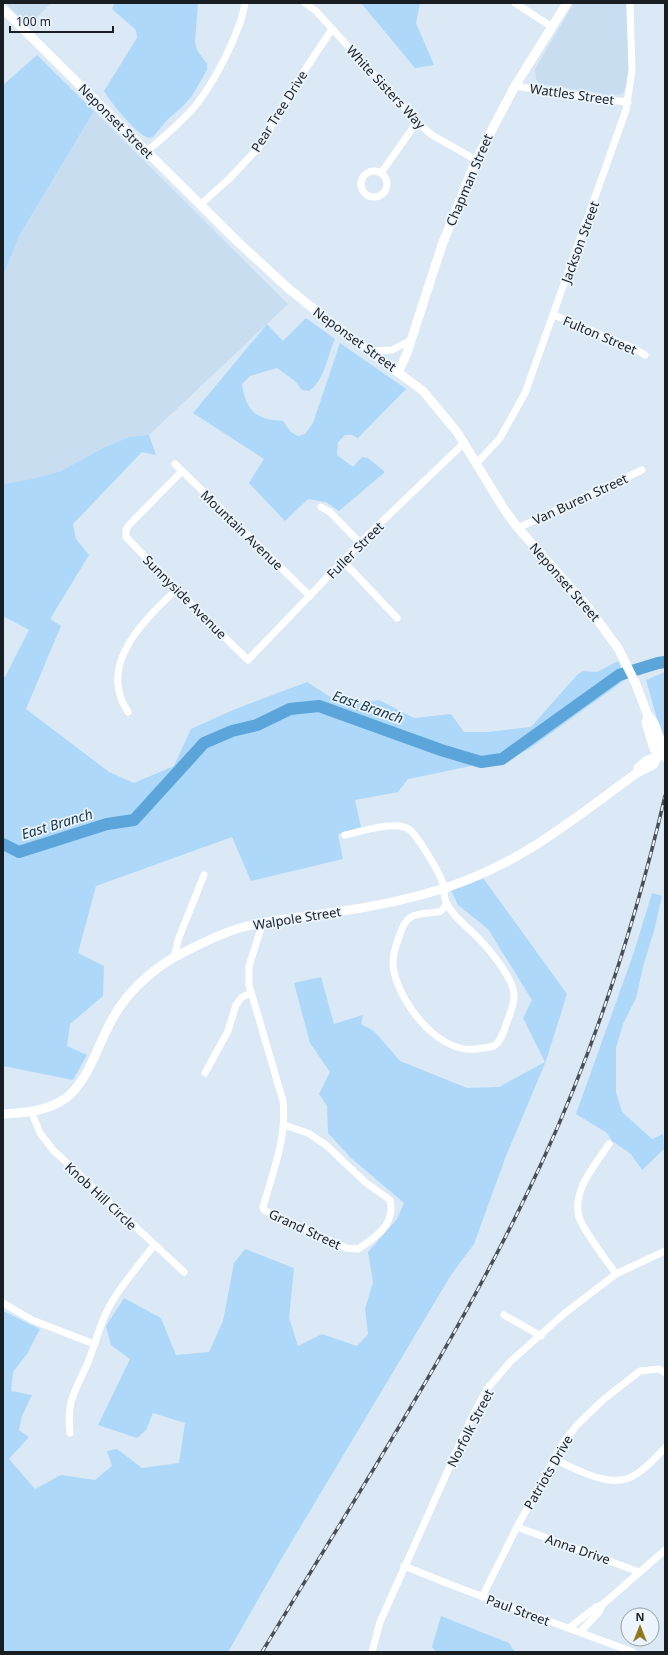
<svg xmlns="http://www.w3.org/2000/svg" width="668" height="1655" viewBox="0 0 668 1655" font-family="'Noto Sans',sans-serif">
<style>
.built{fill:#c8ddef}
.green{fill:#add8f9}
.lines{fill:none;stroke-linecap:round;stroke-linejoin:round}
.river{stroke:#5ba5da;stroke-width:12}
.minor{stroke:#fff;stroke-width:7}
.major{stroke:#fff;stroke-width:9}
.rail-casing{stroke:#484f56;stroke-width:3.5}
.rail{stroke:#ecf5fd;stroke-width:2;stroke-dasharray:6;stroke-linecap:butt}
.labels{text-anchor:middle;stroke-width:3.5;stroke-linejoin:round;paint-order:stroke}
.street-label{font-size:13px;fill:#191e23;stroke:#ecf5fd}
.water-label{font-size:14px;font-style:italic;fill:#14344b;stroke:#ecf5fd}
</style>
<rect width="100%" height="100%" fill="#dae9f5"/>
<g class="built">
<polygon points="6,3 51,3 28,26"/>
<polygon points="574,3 626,3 629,67 627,84 623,94 611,95 540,84 536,79 535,69"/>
<polygon points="94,111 288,304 149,435 129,437 105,447 61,471 32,479 3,484 3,276 19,236"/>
</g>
<g class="green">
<path d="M116,3H198L195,42L197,50L207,64V70L192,96L182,107L167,120L153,137L149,138C138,136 110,102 104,91L137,38L136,30L112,9L114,4Z"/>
<polygon points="361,3 420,3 416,23 434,65 415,68"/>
<polygon points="37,55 94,111 19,236 3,276 3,85"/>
<path d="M306,318L335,339C327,356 325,380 309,391L302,390L295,381L277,368L250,376L242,384C246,411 256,420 283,421L291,432L298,436L305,434L313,423L340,343L406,389L358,438L352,435H345L338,442L337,455L353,467L362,457L368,458L385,472L339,511L326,502L308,499L285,521L249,483L264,459L193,413L267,324L283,341Z"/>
<polygon points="149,435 156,455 142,452 73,524 76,539 89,555 50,619 61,626 26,709 109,772 134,783 174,766 191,729 233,710 307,682 343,705 379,700 414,718 451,714 464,732 487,732 531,727 577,675 583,671 597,672 618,661 626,679 529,749 502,763 471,766 408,779 398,792 355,800 361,827 338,834 343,859 251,881 232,837 96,886 78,953 104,966 103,996 70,1024 67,1046 87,1055 73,1080 3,1066 3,677 5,677 29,630 3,616 3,484 32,479 61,471 105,447 129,437"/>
<polygon points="665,672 665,739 661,733 646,680"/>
<polygon points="483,878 567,994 546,1061 506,1156 474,1244 451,1275 283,1556 228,1652 3,1652 3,1311 40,1329 27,1354 13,1372 11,1391 32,1395 22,1416 19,1430 29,1437 9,1459 35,1489 61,1475 95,1480 112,1466 107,1451 117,1449 142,1468 179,1463 185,1423 153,1413 146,1430 137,1438 98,1425 130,1359 111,1345 106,1326 124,1298 161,1318 176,1355 209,1352 223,1321 234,1263 245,1249 294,1268 289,1318 298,1346 322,1334 357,1346 368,1334 365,1309 373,1282 368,1252 397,1219 404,1203 351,1158 328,1133 327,1106 319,1094 330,1072 310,1043 294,983 321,977 334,1024 363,1015 361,1024 374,1031 400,1061 467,1088 499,1087 545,1062 523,1018 532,1000 488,929 458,905 451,890"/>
<polygon points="652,893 662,896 654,931 644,963 636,998 623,1024 616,1048 616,1092 622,1112 652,1139 663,1134 664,1149 642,1170 631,1154 612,1141 607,1133 576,1114 634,952"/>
<polygon points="441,1616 509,1643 515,1652 436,1652 432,1647"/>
</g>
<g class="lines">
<polyline class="river" points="3,844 19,852 107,824 134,820 204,743 232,731 257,725 290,709 319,706 441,750 481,762 502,759 619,675 658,663 665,662"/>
<g class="minor">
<polyline points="305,3 316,11 417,122 432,135 476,160"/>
<polyline points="515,3 552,27"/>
<polyline points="515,86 596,99 628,102"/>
<path d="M147,151C164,137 182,122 196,105C215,81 240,33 245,3"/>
<circle cx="374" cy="184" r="13"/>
<polyline points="381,173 417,122"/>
<polyline points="201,204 230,178 259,147 297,82 332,29"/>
<polyline points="554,315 633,348 645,355"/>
<polyline points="370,351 392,350 411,340"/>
<polyline points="477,463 500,438 525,393 626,110 632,70 630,3"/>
<polyline points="175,464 310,596"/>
<polyline points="182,471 129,525 126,530 126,537 197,610 248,660 368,535 464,443"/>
<polyline points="321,507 330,512 360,543"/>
<polyline points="518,528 642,470"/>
<polyline points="343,561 397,618"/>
<path d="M128,712C125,706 121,701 120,695C107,654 151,613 177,589"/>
<path d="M345,835C360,832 397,819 410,830C418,837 440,873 443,884C445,890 443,898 447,904C452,915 463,923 471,931C485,944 511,974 514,993C515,1002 510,1014 507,1022C504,1030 501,1042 494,1046C490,1047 485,1048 482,1048C442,1058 402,1007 394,972C391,960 395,948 399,937C401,930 404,921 411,917C420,912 432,914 441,911L447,904"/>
<path d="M263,922L249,966V985L283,1101C287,1137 273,1172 263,1207L264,1210L346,1248L358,1249C375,1238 396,1224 390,1200L365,1182L326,1145L308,1133L284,1125"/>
<polyline points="174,958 178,940 204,875"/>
<polyline points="205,1073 228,1031 236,1005 242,997 251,993"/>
<polyline points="31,1111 40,1133 53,1150 184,1272"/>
<path d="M609,1144C595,1165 572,1190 579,1217C582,1229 608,1262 616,1274"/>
<polyline points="3,1303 32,1320 94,1344"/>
<polyline points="504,1315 541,1336"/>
<path d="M70,1433C67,1401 73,1395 86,1367C94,1349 98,1330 106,1313C118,1288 138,1267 154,1245"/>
<path d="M554,1459C572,1468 601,1483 621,1480C638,1478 654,1459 665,1448"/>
<polyline points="517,1527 639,1572"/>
<polyline points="404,1566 454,1586 633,1652"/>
<polyline points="482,1597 517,1527 563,1443 577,1425 604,1399 640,1371 659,1369 665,1373"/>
<polyline points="569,1628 596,1607 602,1605 665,1550"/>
<polyline points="580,1632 599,1612 602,1605"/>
<polyline points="372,1652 380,1622 471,1419 487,1389 511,1361 565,1313 616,1274 665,1251"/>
</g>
<g class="major">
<polyline points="3,9 238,242 289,289 325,318 423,391 457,432 504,509 518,528 587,606 618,648 635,682 648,716 646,723 654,749 665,757"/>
<polyline points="399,371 407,353 442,245 476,160 515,86 567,3"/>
<path d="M648,716C658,723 657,739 665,748"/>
<polyline points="637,773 638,768 646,761 658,756 665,748"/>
<path d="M3,1114C24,1113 48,1111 66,1098C90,1079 98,1043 113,1018C126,994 149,972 173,958C190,949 222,933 240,928C271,919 304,917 336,912C372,907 410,899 445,888C520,864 572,820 634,775C640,771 648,768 654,764L657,757"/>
</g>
<g class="rail-casing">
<path id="rail" d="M262,1652C359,1491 463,1333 542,1162C596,1045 636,921 665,796"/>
</g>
<use href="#rail" class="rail"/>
</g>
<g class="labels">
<g class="street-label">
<text transform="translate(386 87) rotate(47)" y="5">White Sisters Way</text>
<text transform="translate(572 94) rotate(8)" y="5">Wattles Street</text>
<text transform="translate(279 111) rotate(-58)" y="5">Pear Tree Drive</text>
<text transform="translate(116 121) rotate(45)" y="5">Neponset Street</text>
<text transform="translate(469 180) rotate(-67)" y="5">Chapman Street</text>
<text transform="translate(580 242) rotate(-70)" y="5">Jackson Street</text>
<text transform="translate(600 335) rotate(23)" y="5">Fulton Street</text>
<text transform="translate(355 339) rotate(36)" y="5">Neponset Street</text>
<text transform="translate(580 499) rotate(-25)" y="5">Van Buren Street</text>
<text transform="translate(242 530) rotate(44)" y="5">Mountain Avenue</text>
<text transform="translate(355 550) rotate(-45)" y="5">Fuller Street</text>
<text transform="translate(565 582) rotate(49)" y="5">Neponset Street</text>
<text transform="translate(185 597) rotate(45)" y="5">Sunnyside Avenue</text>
<text transform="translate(297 918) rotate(-9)" y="5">Walpole Street</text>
<text transform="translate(101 1196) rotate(43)" y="5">Knob Hill Circle</text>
<text transform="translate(305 1229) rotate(25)" y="5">Grand Street</text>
<text transform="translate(470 1428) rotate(-63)" y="5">Norfolk Street</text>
<text transform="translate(548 1472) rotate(-60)" y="5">Patriots Drive</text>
<text transform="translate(578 1549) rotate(19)" y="5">Anna Drive</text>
<text transform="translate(518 1610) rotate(20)" y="5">Paul Street</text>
</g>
<g class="water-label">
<text transform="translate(368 707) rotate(19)" y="5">East Branch</text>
<text transform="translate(57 824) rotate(-17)" y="5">East Branch</text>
</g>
</g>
<rect width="668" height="1655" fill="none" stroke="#191e23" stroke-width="8"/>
<g transform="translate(640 1627)"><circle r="19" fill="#ecf5fd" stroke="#989fa6"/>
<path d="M0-3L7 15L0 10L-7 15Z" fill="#91771d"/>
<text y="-6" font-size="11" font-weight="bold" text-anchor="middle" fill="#191e23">N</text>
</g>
<path d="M10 26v6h103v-6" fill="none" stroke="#191e23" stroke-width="2"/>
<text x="16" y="26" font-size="12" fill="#191e23" stroke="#ecf5fd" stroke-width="3" paint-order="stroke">100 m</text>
</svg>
